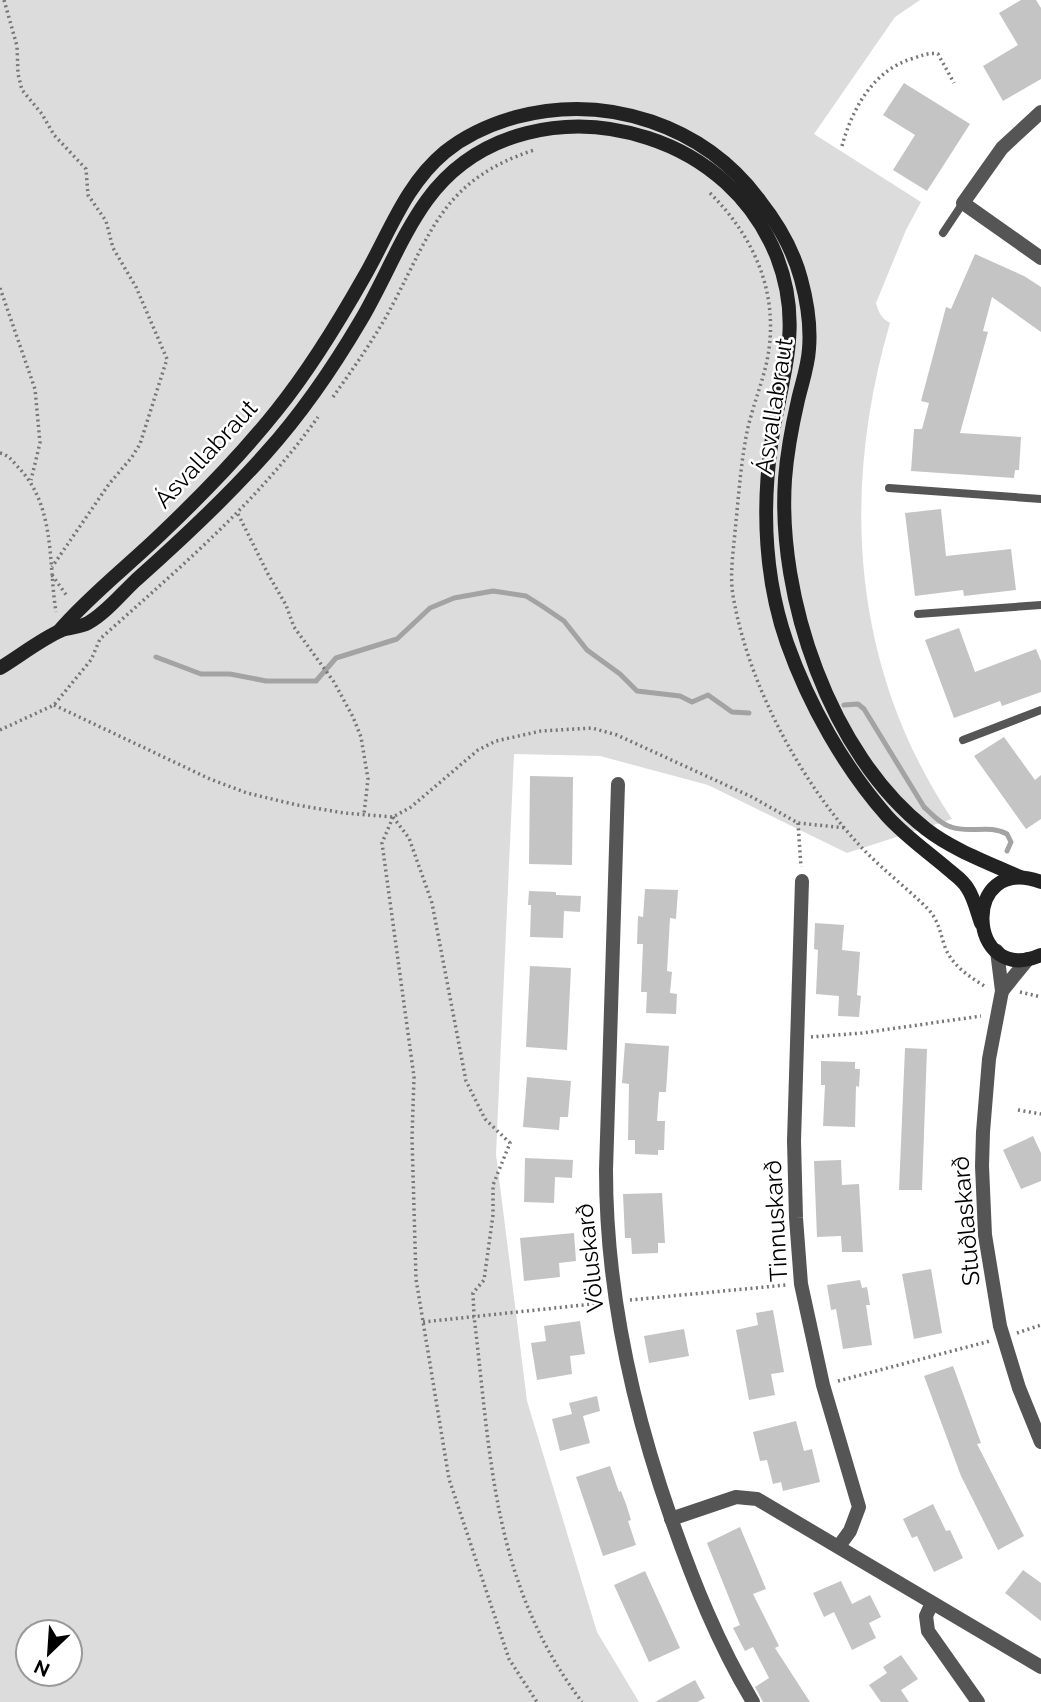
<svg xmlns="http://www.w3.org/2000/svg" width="1041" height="1702" viewBox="0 0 1041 1702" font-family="Raleway,sans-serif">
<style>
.green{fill:#dcdcdc;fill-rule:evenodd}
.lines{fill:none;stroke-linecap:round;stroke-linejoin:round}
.stream{stroke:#a3a3a3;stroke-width:5}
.building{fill:#c4c4c4}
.path{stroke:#777;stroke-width:3.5;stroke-dasharray:2 3.5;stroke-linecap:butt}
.lane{stroke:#555;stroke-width:8}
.street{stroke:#555;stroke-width:14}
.secondary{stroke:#222;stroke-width:14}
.labels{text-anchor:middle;stroke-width:5;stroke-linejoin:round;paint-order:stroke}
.street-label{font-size:24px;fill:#000;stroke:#fff}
</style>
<rect width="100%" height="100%" fill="#fff"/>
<path class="green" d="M0,0H920L895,17L814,134L921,202L906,230L876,303C879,313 881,318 890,323C840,494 852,669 952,819L847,853L708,785L600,756L514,754L496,1154L527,1401L597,1632L639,1702H0ZM28,1632H70V1674H28Z"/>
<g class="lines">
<g class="stream">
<polyline points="156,657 201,674 230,674 266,681 316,681 336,658 397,639 430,608 454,598 493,591 526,596 542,606 564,621 587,650 620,674 637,691 680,696 692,702 708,695 732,712 749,713"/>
<path d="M844,705L858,704L864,709L924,807C932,814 940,824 951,827C970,834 989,824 1007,834L1011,842L1007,851"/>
</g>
</g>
<g class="building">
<polygon points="1021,0 1036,0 1041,8 1041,79 1003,101 983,66 1018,45 999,13"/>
<polygon points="904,83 970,124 927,191 893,170 915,135 883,115"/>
<polygon points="975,254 1024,276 1041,287 1041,332 992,297 983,331 988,332 960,433 1021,437 1019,470 1015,470 1014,478 911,471 914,429 922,429 929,403 921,401 946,307 951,309"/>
<polygon points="941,509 946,556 1011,549 1016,590 964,596 963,590 915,596 905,513"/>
<polygon points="959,628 975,672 1036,649 1041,661 1041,692 1002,706 1000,701 954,718 925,640"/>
<polygon points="1004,737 1035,780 1041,775 1041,819 1026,829 974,756"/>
<polygon points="530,776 573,777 572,865 529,864"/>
<polygon points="645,889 678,890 676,919 670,918 667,971 672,972 670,993 677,994 676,1014 646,1013 647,992 641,992 643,944 637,944 638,916 643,917"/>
<polygon points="529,891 556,892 556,895 581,896 580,912 564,911 563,938 530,937 531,905 528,905"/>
<polygon points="815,923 844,925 842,950 860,952 857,995 861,996 859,1017 838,1016 839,996 816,994 818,950 814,949"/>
<polygon points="530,966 571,968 567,1050 526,1047"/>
<polygon points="625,1043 669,1046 666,1092 659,1092 657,1121 665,1121 664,1150 658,1150 658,1155 635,1154 635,1140 628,1140 629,1084 622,1083"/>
<polygon points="905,1048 927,1049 922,1190 899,1190"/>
<polygon points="821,1061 855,1062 855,1069 860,1069 859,1087 856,1086 855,1127 823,1126 825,1085 821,1085"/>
<polygon points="527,1077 571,1081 568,1117 560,1117 559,1130 523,1127"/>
<polygon points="1033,1136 1041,1153 1041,1181 1021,1189 1003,1150"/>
<polygon points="525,1158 573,1160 572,1178 555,1177 554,1203 524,1202"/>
<polygon points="841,1160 842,1185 859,1184 863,1252 842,1252 841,1236 817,1237 814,1161"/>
<polygon points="662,1193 665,1243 658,1243 658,1253 632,1254 631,1238 625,1238 623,1194"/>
<polygon points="574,1233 576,1261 559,1263 560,1277 524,1281 520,1238"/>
<polygon points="931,1269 942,1333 914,1339 902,1274"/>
<polygon points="860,1280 862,1288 867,1287 870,1305 866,1305 872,1345 843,1349 836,1309 831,1310 827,1285"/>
<polygon points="773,1310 784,1372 771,1374 775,1395 749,1400 736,1330 758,1325 756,1313"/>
<polygon points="580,1321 585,1354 570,1356 572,1374 537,1380 531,1343 546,1341 544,1326"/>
<polygon points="684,1329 689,1356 649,1363 644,1336"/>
<polygon points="953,1366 981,1443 977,1444 1024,1536 998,1550 961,1476 924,1376"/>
<polygon points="597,1396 600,1411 583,1416 590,1443 560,1451 552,1419 572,1414 569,1403"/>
<polygon points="796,1421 804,1451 812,1449 820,1482 783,1491 781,1482 773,1484 767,1460 760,1461 753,1432"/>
<polygon points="610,1466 619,1492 621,1491 626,1504 631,1520 628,1521 636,1545 603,1556 576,1477"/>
<polygon points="933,1504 946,1531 950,1530 963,1558 934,1572 917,1536 912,1538 903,1519"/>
<polygon points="740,1527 766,1589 753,1594 779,1646 775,1648 810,1702 763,1702 755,1687 769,1678 753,1647 745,1651 733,1628 740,1625 707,1543"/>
<polygon points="1023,1570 1041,1583 1041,1621 1005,1593"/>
<polygon points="645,1571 680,1648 649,1662 614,1585"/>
<polygon points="841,1581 852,1604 870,1595 881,1617 869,1623 876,1638 852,1650 834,1612 824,1617 813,1593"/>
<polygon points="901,1655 918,1679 901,1690 909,1702 881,1702 869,1685 887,1673 883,1667"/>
<polygon points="695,1680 705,1698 697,1702 655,1702"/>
</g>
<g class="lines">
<g class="path">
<polyline points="4,0 17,46 18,74 22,90 42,114 54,135 86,169 88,195 106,221 113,248 136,287 167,359 140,444 132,457 109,484 52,567"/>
<path d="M842,146C852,109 873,71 911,59C921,56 929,52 938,54L954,83"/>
<path d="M710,193C756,239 780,296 767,361C761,388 749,415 745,443C740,472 738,503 735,532C733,555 729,578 734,601C750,688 802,784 862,848C883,870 907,888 928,909C939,921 940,933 945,947C952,966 970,977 986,987"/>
<polyline points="0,288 35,389 40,443 31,480"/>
<path d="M333,397C355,366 377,335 394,302C433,227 446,179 534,150"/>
<path d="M0,453C8,455 12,460 17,466C56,505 48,562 56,612"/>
<polyline points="238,514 268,574 286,605 294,627 334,682 353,717 361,737 368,779 364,814"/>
<polyline points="52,575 67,596"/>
<polyline points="54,705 210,779 247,793 297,805 344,813 393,817 411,807 478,750 496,741 541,731 592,728 617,735 752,797 798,823 846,828"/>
<path d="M0,730L54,705L91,660L100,639C179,568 255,505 318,417"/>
<path d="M393,817L409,838L432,903L466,1081L485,1119L510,1143L493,1185V1215L484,1280L473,1293L474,1316C491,1457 492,1583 582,1702"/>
<polyline points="393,817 382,843 414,1077 412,1138 416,1279 449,1479 509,1659 537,1702"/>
<polyline points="798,823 801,867"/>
<polyline points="1020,992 1041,997"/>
<polyline points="811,1037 862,1033 981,1016"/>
<polyline points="1018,1110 1041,1114"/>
<polyline points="630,1300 786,1285"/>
<polyline points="423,1322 602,1303"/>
<polyline points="1017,1333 1041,1325"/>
<polyline points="838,1381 990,1341"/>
</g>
<g class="lane">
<polyline points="943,233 963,203"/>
<polyline points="889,488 1041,499"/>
<polyline points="918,614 1041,605"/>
<polyline points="963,740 1041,710"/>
</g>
<g class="street">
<polyline points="1041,112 1002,148 963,203 1041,258"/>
<path d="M618,784L606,1170C606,1288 632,1407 671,1518C693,1581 718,1644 753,1702"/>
<polyline points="802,881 794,1141 796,1218 801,1284 823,1385 859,1507 850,1531 839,1546"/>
<polyline points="997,951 1002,991 989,1059 983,1132 982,1166 985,1235 1000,1326 1019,1388 1041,1442"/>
<polyline points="1002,991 1028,959"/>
<polyline points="671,1519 736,1497 757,1499 1041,1667"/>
<polyline points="932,1603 926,1616 928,1631 978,1702"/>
</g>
<g class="secondary">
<path d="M59,631C90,595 128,566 162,533C203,494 242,454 277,410C310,369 338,323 364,277C389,234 405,185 445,152C466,135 491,124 516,117C607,93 704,125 760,201C779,225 793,249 801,279C807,301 811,325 809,349C808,366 802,383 798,400C792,426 787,453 785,479C777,597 830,754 926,829C953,850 989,863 1020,877"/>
<path d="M0,668C20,656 41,639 62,630C70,627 81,627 88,623C106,613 121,594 136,580C181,540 226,498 266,453C302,413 334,366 361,320C384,281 401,236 427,200C478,130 569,112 648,138C707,157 754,199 777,257C804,327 781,376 771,445C762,510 765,580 787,643C809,705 844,767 887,816C905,836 928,852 949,870C955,875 964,881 968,889C974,898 977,912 981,923"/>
<path d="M1041,882C960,852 966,988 1041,955"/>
</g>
</g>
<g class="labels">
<g class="street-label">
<text transform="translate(774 406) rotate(-81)" y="8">Ásvallabraut</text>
<text transform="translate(206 454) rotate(-47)" y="8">Ásvallabraut</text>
<text transform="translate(776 1221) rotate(-93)" y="8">Tinnuskarð</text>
<text transform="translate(966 1221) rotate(-95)" y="8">Stuðlaskarð</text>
<text transform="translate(590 1258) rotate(-96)" y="8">Völuskarð</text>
</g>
</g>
<g transform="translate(49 1653) rotate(205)"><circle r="33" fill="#ffffff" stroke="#999999" stroke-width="2"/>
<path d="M0-5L12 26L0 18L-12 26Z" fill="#000000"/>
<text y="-10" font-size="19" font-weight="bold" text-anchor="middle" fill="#000000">N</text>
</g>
</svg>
